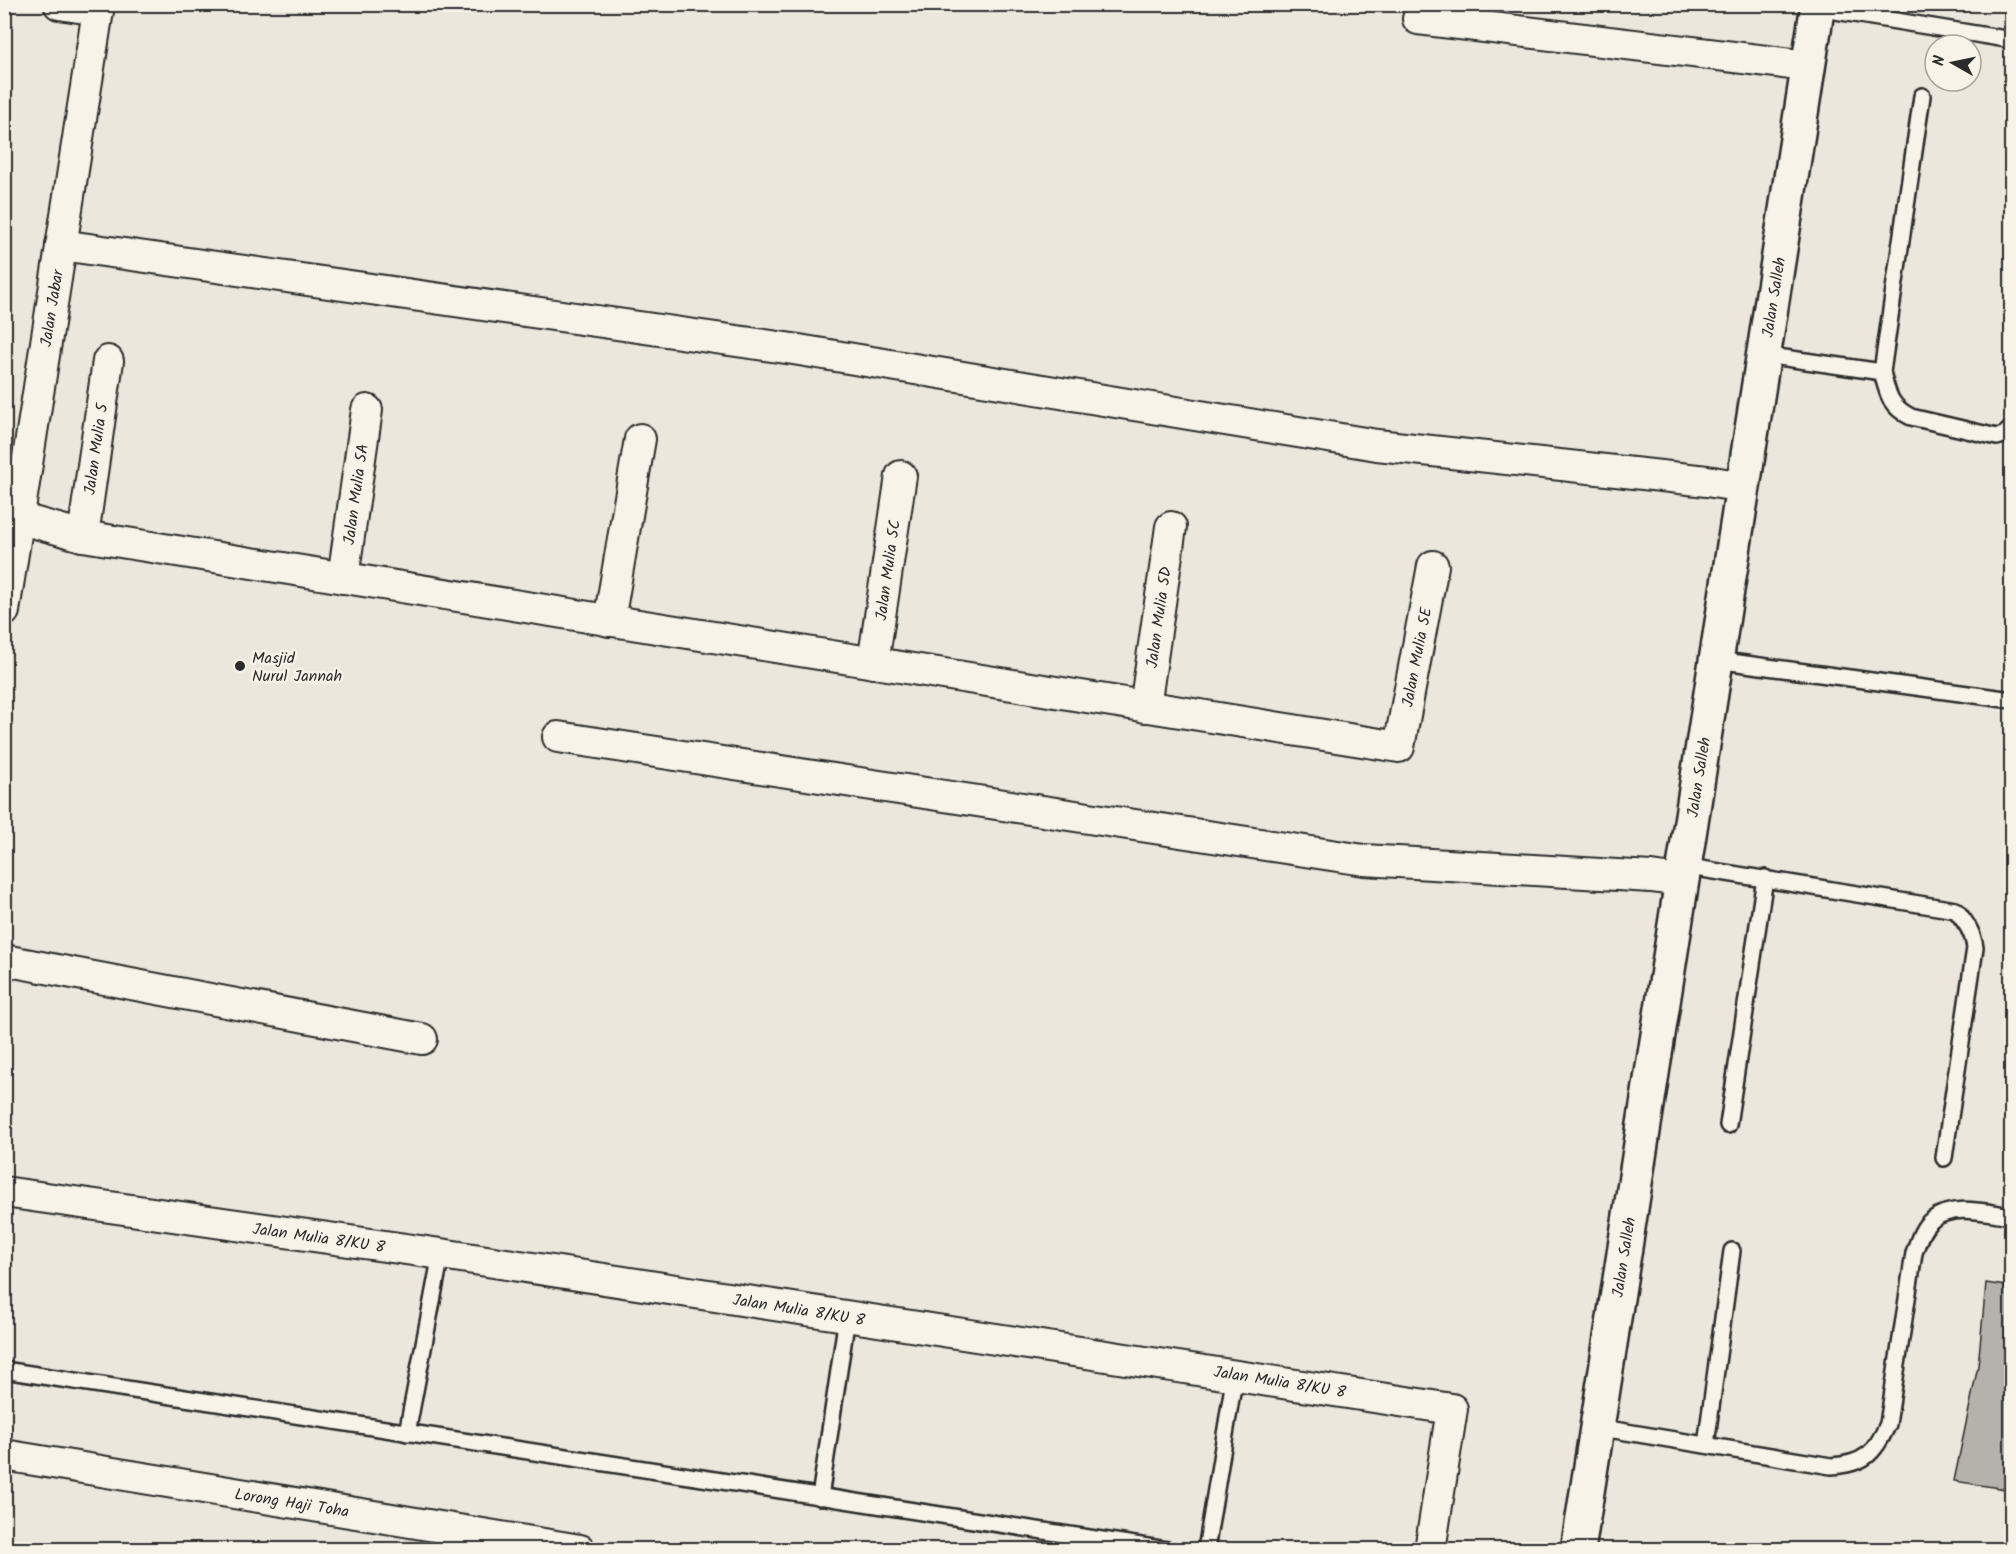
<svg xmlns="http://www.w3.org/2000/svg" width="2016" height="1554" viewBox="0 0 2016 1554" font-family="Kalam,sans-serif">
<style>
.building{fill:#b5b2ab;stroke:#2b2b2b;stroke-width:1.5}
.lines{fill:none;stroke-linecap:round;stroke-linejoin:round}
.service-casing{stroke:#2b2b2b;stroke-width:20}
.minor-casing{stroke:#2b2b2b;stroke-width:34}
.tertiary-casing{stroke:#2b2b2b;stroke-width:38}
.service{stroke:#f7f3e8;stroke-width:15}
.minor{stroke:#f7f3e8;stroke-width:30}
.tertiary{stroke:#f7f3e8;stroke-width:33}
.poi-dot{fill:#2b2b2b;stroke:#f7f3e8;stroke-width:2}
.labels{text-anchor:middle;stroke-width:5;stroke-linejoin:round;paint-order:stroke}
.street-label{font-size:16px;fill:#2b2b2b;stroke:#f7f3e8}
.poi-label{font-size:16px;fill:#2b2b2b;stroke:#f7f3e8;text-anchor:start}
</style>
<rect width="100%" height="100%" fill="#ebe7dd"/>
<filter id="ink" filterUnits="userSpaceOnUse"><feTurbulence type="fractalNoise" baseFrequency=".0167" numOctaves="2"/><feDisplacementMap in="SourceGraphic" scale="12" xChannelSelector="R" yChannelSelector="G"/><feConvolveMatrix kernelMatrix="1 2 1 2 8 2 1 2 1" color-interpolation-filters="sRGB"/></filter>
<g filter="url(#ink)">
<polygon class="building" points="1986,1283 2012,1287 2012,1490 1954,1481 1978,1366"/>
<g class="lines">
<g class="service-casing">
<g id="service">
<polyline points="1817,8 2012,40"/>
<path d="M1922,96L1882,372C1888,394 1889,406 1911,417L1997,437L2004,435L2012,428"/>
<polyline points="1764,355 1882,372"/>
<polyline points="1716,660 2012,700"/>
<path d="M1683,866L1956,910C1966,923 1973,932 1975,948L1944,1158"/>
<polyline points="1728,1125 1765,878"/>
<polyline points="4,1370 1167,1550"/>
<path d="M1596,1427L1831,1466C1865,1464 1875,1453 1888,1424L1914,1253C1918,1242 1922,1227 1932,1220C1953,1203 1988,1213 2012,1216"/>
<polyline points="407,1433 441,1254"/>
<polyline points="1706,1445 1732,1251"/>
<polyline points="820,1497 847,1317"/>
<polyline points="1206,1550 1235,1374"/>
</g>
</g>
<g class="minor-casing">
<g id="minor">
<polyline points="59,4 98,10"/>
<polyline points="1418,19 1808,66"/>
<polyline points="61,245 793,349 1377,445 1707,481 1743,487"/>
<polyline points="18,518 83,536 1399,747 1433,566"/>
<polyline points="83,536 108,361"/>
<polyline points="343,578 367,410"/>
<polyline points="4,611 99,4"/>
<polyline points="609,621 640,439"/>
<polyline points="873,663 901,476"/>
<polyline points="1145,707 1171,527"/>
<polyline points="558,737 1364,860 1651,877 1681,881"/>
<polyline points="4,960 422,1039"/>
<polyline points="4,1192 441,1254 1452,1409 1430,1550"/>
<polyline points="4,1455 580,1550"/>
</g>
</g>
<g class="tertiary-casing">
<polyline id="tertiary" points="1578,1550 1818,4"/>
</g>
<use href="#service" class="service"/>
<use href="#minor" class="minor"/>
<use href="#tertiary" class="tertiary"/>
</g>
</g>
<circle class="poi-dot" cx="240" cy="666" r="6"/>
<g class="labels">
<g class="street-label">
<text transform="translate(1773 297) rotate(-81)" y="6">Jalan Salleh</text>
<text transform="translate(51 308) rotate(-81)" y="6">Jalan Jabar</text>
<text transform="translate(95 449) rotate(-82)" y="6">Jalan Mulia 5</text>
<text transform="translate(355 494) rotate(-82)" y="6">Jalan Mulia 5A</text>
<text transform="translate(887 570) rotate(-82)" y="6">Jalan Mulia 5C</text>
<text transform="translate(1158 617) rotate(-82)" y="6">Jalan Mulia 5D</text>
<text transform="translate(1416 657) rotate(-79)" y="6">Jalan Mulia 5E</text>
<text transform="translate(1698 777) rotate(-81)" y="6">Jalan Salleh</text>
<text transform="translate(319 1237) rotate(8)" y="6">Jalan Mulia 8/KU 8</text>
<text transform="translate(1623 1257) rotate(-81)" y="6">Jalan Salleh</text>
<text transform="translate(799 1309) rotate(9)" y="6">Jalan Mulia 8/KU 8</text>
<text transform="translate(1280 1381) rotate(9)" y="6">Jalan Mulia 8/KU 8</text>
<text transform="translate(292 1502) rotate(9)" y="6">Lorong Haji Toha</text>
</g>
<g class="poi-label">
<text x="252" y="663">Masjid<tspan x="252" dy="18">Nurul Jannah</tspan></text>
</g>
</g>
<rect width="2016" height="1554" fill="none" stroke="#f7f3e8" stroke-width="24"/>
<rect x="12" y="12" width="1992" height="1530" fill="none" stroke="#2b2b2b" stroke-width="2" filter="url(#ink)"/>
<g transform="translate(1953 63) rotate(279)"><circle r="28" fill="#f7f3e8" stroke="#a5a39c" stroke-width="1.5"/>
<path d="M0-4.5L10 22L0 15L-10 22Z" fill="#2b2b2b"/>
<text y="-9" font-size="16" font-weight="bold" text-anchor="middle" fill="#2b2b2b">N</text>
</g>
</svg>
